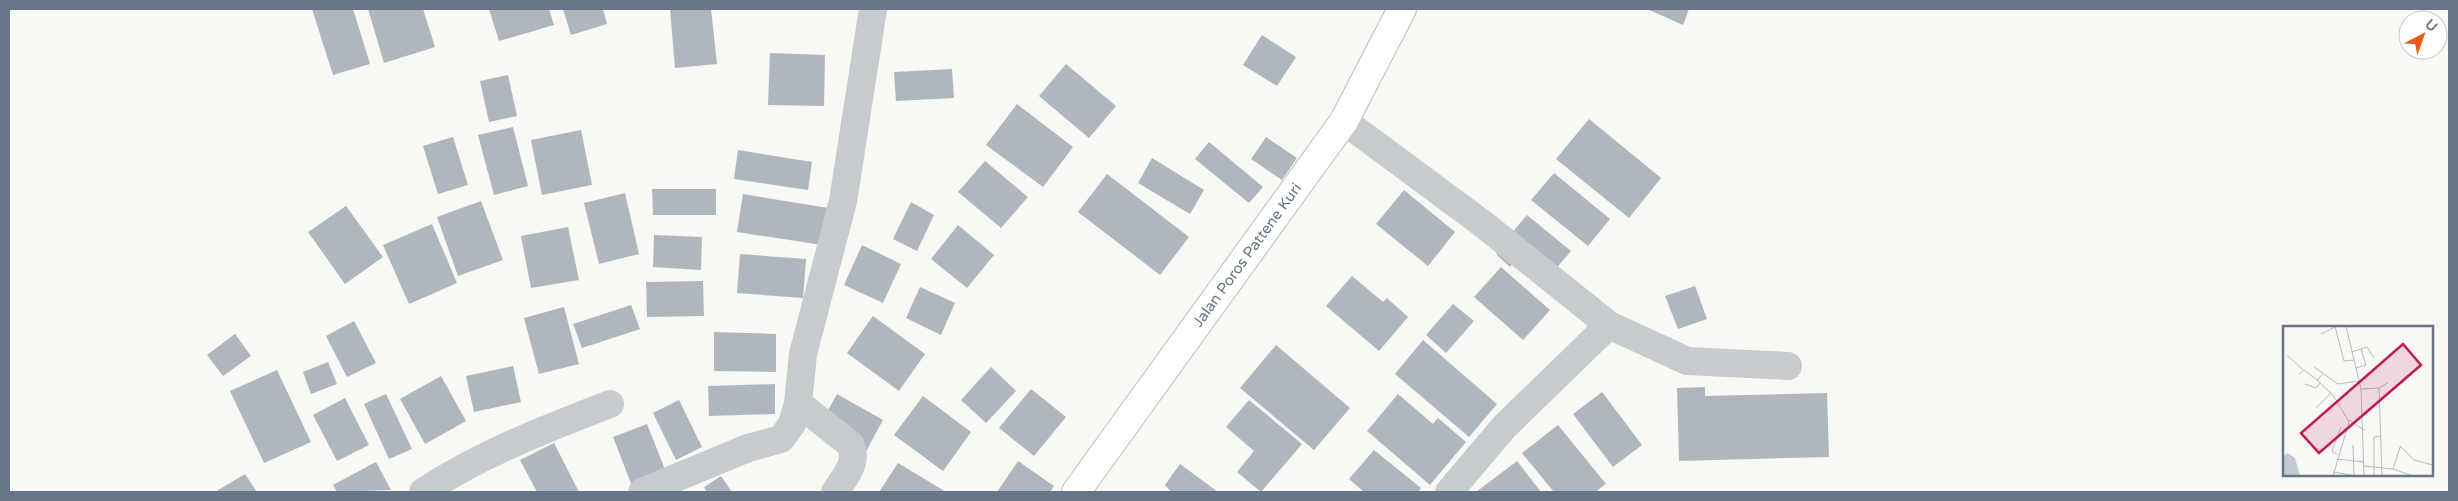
<svg xmlns="http://www.w3.org/2000/svg" width="2458" height="501" viewBox="0 0 2458 501" font-family="'Varela Round',sans-serif">
<style>
.building{fill:#afb6bd}
.lines{fill:none;stroke-linecap:round;stroke-linejoin:round}
.secondary-casing{stroke:#b9bec3;stroke-width:30}
.street{stroke:#c7cbce;stroke-width:28}
.secondary{stroke:#fff;stroke-width:28}
.labels{text-anchor:middle;stroke-width:5;stroke-linejoin:round;paint-order:stroke}
.street-label{font-size:15px;fill:#647688;stroke:#fff}
.inset-road{fill:none;stroke:#b4bcc2;stroke-width:1}
.view{fill:#c2185b;fill-opacity:0.15;stroke:#c2185b;stroke-width:2.5}
.inset-edge{fill:none;stroke:#647688;stroke-width:2.5}
</style>
<rect width="100%" height="100%" fill="#f8f8f4"/>
<g class="building">
<polygon points="312,9 353,9 370,64 333,75"/>
<polygon points="368,9 423,9 435,47 384,63"/>
<polygon points="489,9 549,9 554,25 499,41"/>
<polygon points="563,9 603,9 607,24 571,35"/>
<polygon points="670,9 711,9 717,64 675,68"/>
<polygon points="1647,9 1689,9 1683,25"/>
<polygon points="1262,35 1296,57 1277,86 1243,65"/>
<polygon points="770,53 825,55 824,106 768,105"/>
<polygon points="1066,64 1116,106 1089,138 1039,96"/>
<polygon points="952,69 954,98 896,101 894,72"/>
<polygon points="508,75 517,116 489,122 480,81"/>
<polygon points="1017,104 1073,147 1043,187 986,145"/>
<polygon points="1589,119 1661,178 1629,218 1556,159"/>
<polygon points="513,127 528,186 494,195 478,135"/>
<polygon points="581,130 592,185 542,195 531,140"/>
<polygon points="453,137 468,185 438,194 423,146"/>
<polygon points="1266,137 1297,158 1282,180 1251,159"/>
<polygon points="1209,142 1263,187 1249,203 1195,159"/>
<polygon points="738,150 812,162 808,190 734,179"/>
<polygon points="1152,158 1204,190 1190,214 1138,183"/>
<polygon points="985,161 1028,197 1001,228 958,192"/>
<polygon points="1554,173 1610,219 1588,246 1531,200"/>
<polygon points="1107,174 1189,237 1160,275 1078,212"/>
<polygon points="652,189 716,189 716,215 653,215"/>
<polygon points="1404,190 1455,232 1428,266 1376,224"/>
<polygon points="625,193 639,254 599,264 584,203"/>
<polygon points="743,194 828,208 822,245 737,232"/>
<polygon points="481,201 503,260 458,276 437,217"/>
<polygon points="911,202 934,215 917,251 893,239"/>
<polygon points="346,206 383,257 345,284 308,232"/>
<polygon points="1527,215 1571,251 1554,271 1510,235"/>
<polygon points="432,224 457,283 409,304 383,245"/>
<polygon points="958,225 994,255 967,288 931,259"/>
<polygon points="568,227 579,280 531,288 521,236"/>
<polygon points="654,235 702,237 701,270 653,267"/>
<polygon points="862,245 901,264 883,303 844,285"/>
<polygon points="1503,246 1517,258 1510,267 1496,254"/>
<polygon points="740,254 806,259 803,298 737,293"/>
<polygon points="1501,267 1550,310 1523,340 1474,297"/>
<polygon points="1352,276 1383,302 1387,298 1408,317 1379,351 1326,306"/>
<polygon points="703,281 704,316 647,317 646,282"/>
<polygon points="1695,286 1707,319 1678,329 1665,296"/>
<polygon points="920,287 955,303 941,335 906,318"/>
<polygon points="1453,304 1474,321 1446,353 1426,335"/>
<polygon points="631,305 640,329 582,348 573,324"/>
<polygon points="564,307 579,364 539,374 524,318"/>
<polygon points="873,316 925,354 899,391 847,353"/>
<polygon points="354,321 376,363 347,377 326,336"/>
<polygon points="714,332 776,334 776,372 714,371"/>
<polygon points="235,334 251,356 223,376 207,355"/>
<polygon points="1423,340 1497,404 1469,437 1395,374"/>
<polygon points="1276,345 1350,408 1314,450 1240,388"/>
<polygon points="328,362 337,384 311,394 303,372"/>
<polygon points="513,366 521,402 474,412 466,376"/>
<polygon points="991,367 1016,391 986,423 961,400"/>
<polygon points="277,370 311,442 264,463 230,391"/>
<polygon points="441,376 466,421 425,444 400,399"/>
<polygon points="775,384 775,414 709,416 708,386"/>
<polygon points="1705,387 1705,396 1827,393 1829,457 1679,461 1677,388"/>
<polygon points="1031,389 1066,417 1034,456 999,428"/>
<polygon points="1602,392 1642,445 1613,467 1573,414"/>
<polygon points="386,394 412,449 389,459 364,404"/>
<polygon points="837,394 883,420 865,453 819,427"/>
<polygon points="1398,394 1433,424 1438,418 1466,442 1430,485 1367,431"/>
<polygon points="923,396 971,432 943,471 894,435"/>
<polygon points="345,398 369,445 337,461 313,415"/>
<polygon points="679,400 702,447 676,460 653,413"/>
<polygon points="1249,400 1302,444 1261,492 1237,472 1254,451 1226,427"/>
<polygon points="647,424 666,472 632,486 613,437"/>
<polygon points="1558,425 1606,484 1595,492 1554,492 1522,453"/>
<polygon points="554,443 579,492 537,492 520,460"/>
<polygon points="1374,450 1421,488 1418,492 1364,492 1349,479"/>
<polygon points="1018,461 1054,486 1050,492 997,492"/>
<polygon points="1517,461 1541,492 1476,492"/>
<polygon points="376,462 391,490 337,492 333,485"/>
<polygon points="898,463 946,492 879,492"/>
<polygon points="1180,464 1218,492 1171,492 1165,485"/>
<polygon points="245,474 257,492 215,492"/>
<polygon points="721,476 732,492 707,492 704,487"/>
</g>
<g class="lines">
<g class="secondary-casing">
<polyline id="secondary" points="1076,492 1344,121 1402,9"/>
</g>
<g class="street">
<polyline points="1344,121 1483,224 1609,325 1687,361 1788,366"/>
<path d="M798,403L850,444C859,463 845,476 835,492"/>
<path d="M423,492C481,454 545,429 610,404"/>
<polyline points="642,492 748,448 781,439 792,424 798,403 803,354 843,201 873,9"/>
<polyline points="1449,492 1504,427 1609,325"/>
</g>
<use href="#secondary" class="secondary"/>
</g>
<g class="labels">
<g class="street-label">
<text transform="translate(1247 255) rotate(-54)" y="5">Jalan Poros Pattene Kuri</text>
</g>
</g>
<g transform="translate(2283 326)">
<rect width="150" height="150" fill="#f8f8f4"/>
<path d="M4,127L12,132L17,150H0V130Z" fill="#c1ccd2"/>
<path class="inset-road" d="M52,0L61,35L71,34M63,0L78,63L81,150M38,8L52,1M69,26L84,21L91,32M4,29L19,43M31,41L55,58L76,55M73,42L83,39L78,23M16,48L21,44L34,54M39,49L34,54L50,69L66,96L50,150M22,58L33,62L37,57M96,62L99,150M78,63L96,62L105,57M33,82L48,67M66,94L81,104M70,119L71,150M117,120L131,134L150,139M55,129L49,125L58,101M54,133L81,136M81,140L110,143L130,150M110,143L117,121M51,146L73,150M91,150V111L98,110"/>
<path class="view" d="M120,18L138,39L36,127L18,107Z"/>
<rect width="150" height="150" class="inset-edge"/>
</g>
<rect width="2458" height="501" fill="none" stroke="#647688" stroke-width="20"/>
<g transform="translate(2423 35) rotate(41)"><circle r="24" fill="#ffffff" stroke="#c1c8cf"/>
<path d="M0-4L9 19L0 12L-9 19Z" fill="#f1571c"/>
<text y="-8" font-size="14" font-weight="bold" text-anchor="middle" fill="#647688">U</text>
</g>
</svg>
